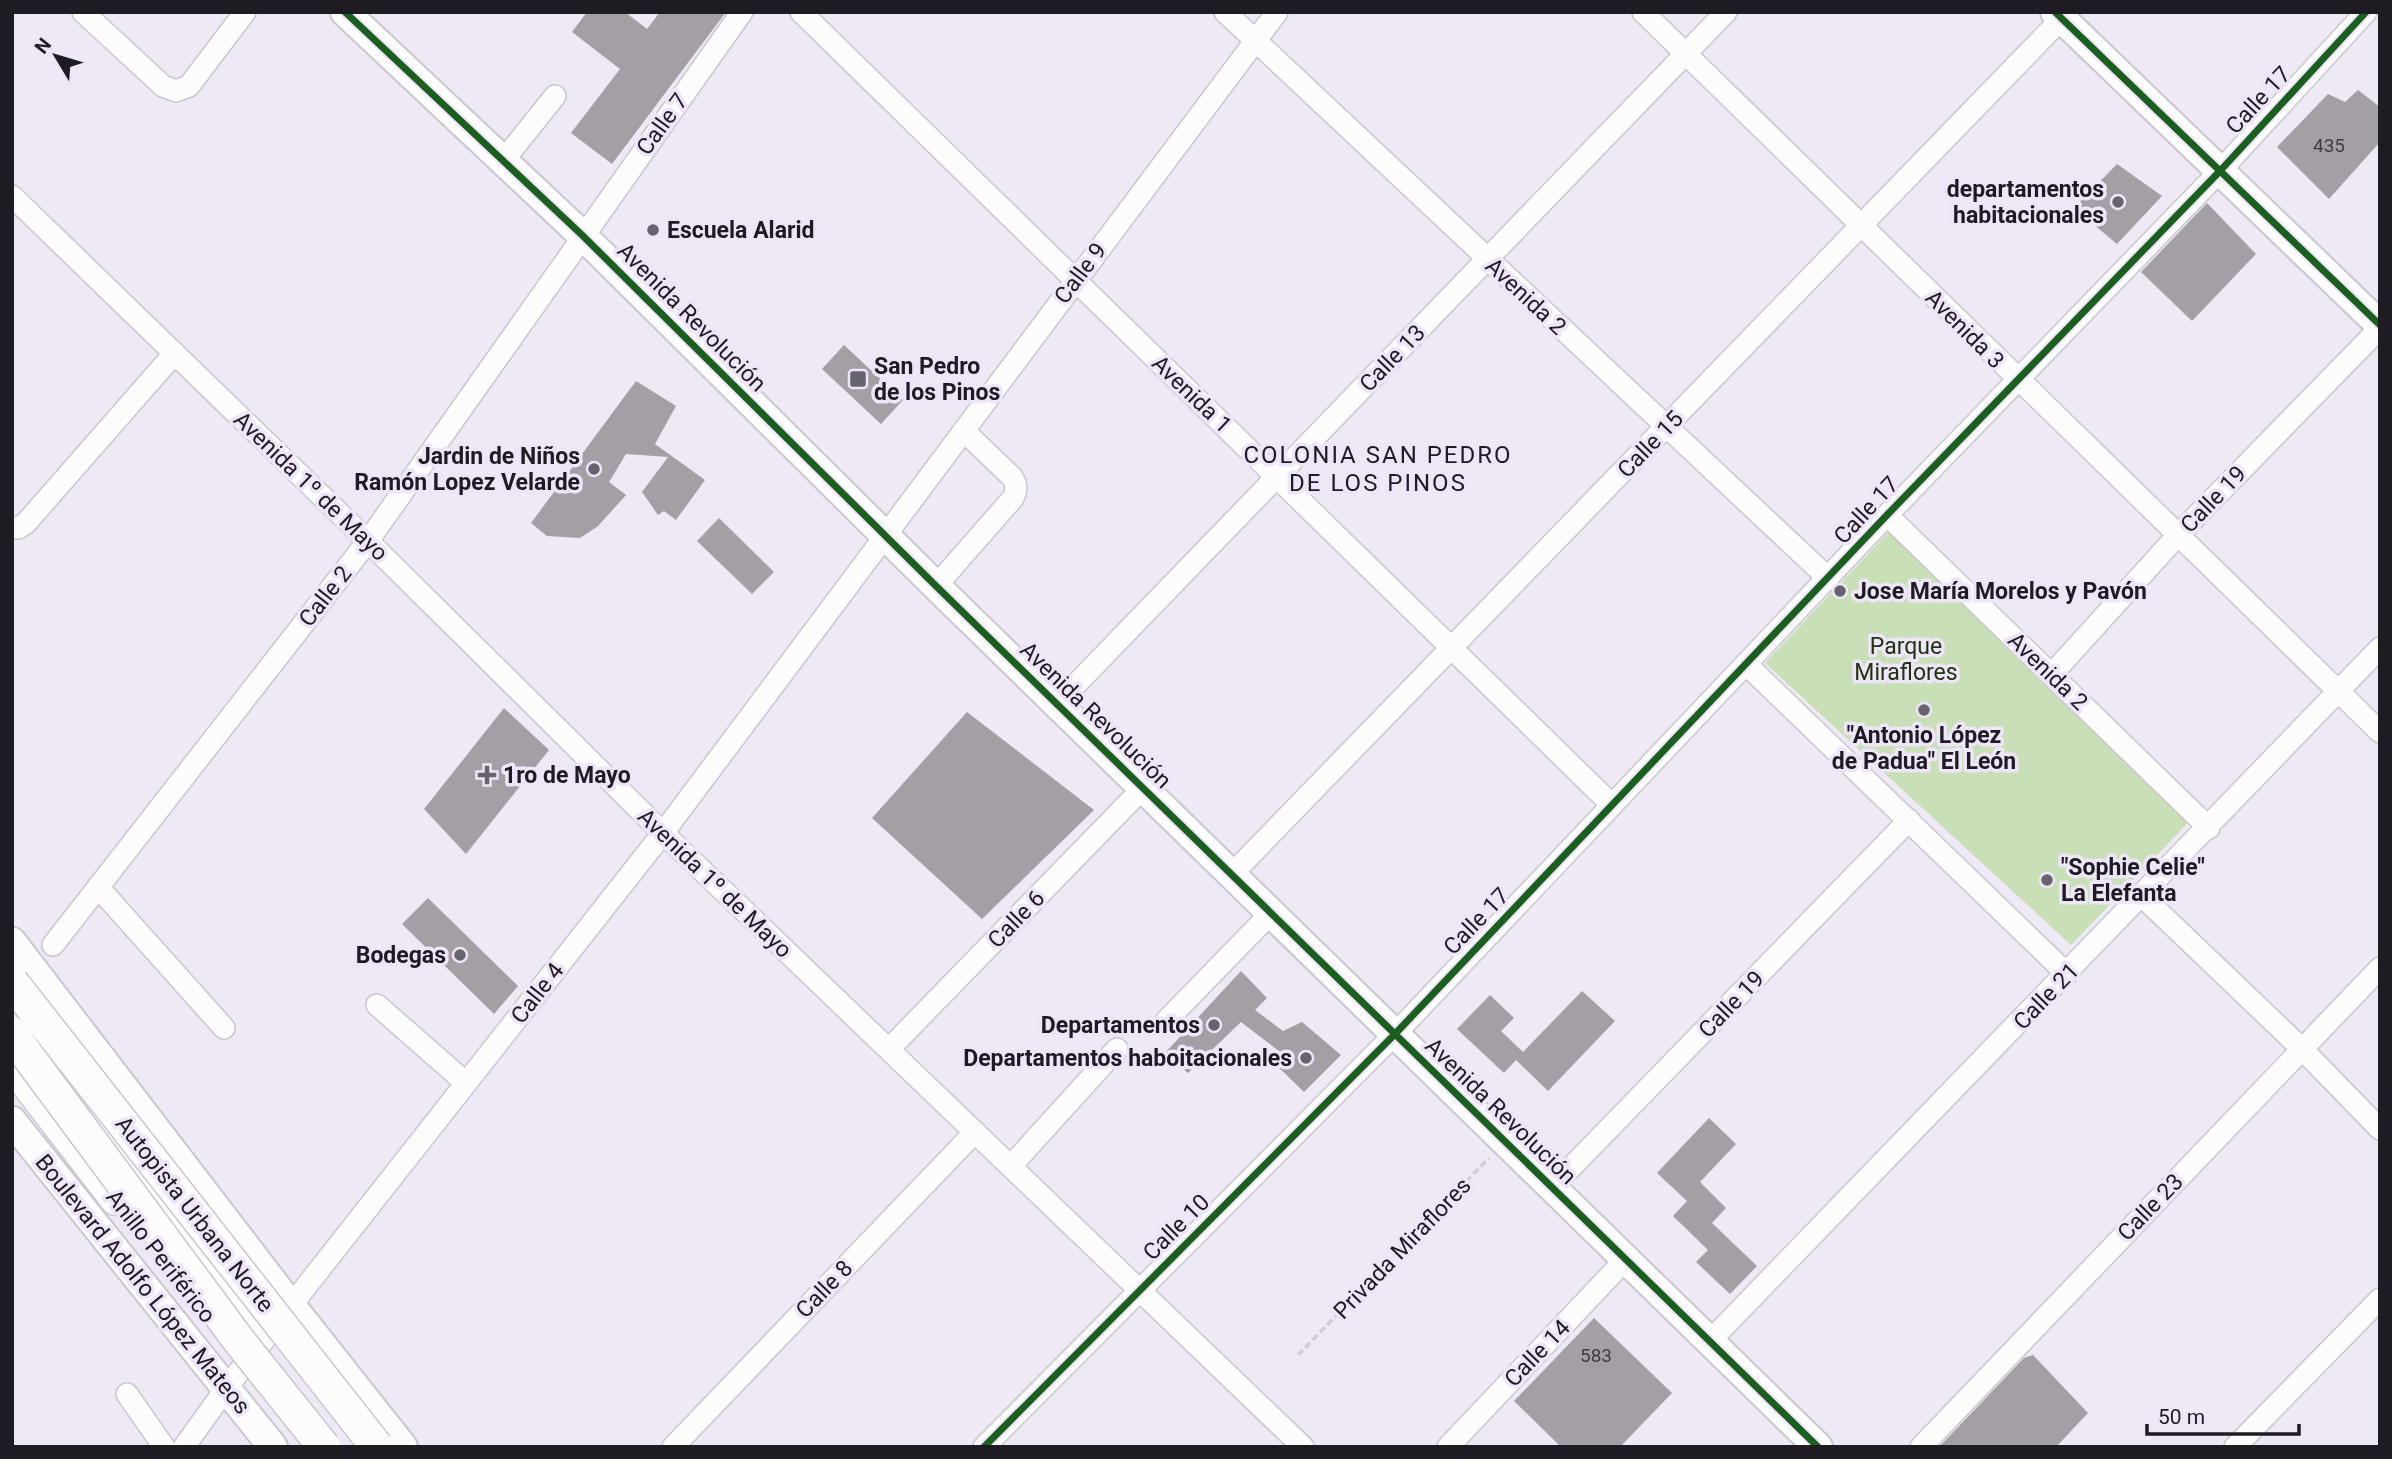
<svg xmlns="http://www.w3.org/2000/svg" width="2392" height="1459" viewBox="0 0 2392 1459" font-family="Roboto,sans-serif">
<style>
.green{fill:#c9dfb7}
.building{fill:#a49ea5}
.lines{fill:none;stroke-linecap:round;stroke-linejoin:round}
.minor-casing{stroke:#cac6cf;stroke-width:24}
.major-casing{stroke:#cac6cf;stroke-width:32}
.highway-casing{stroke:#cac6cf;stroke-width:35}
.path{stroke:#d0d0d2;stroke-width:3.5;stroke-dasharray:7 3.5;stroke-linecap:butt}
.minor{stroke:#fcfcfd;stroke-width:21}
.major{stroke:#fcfcfd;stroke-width:28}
.highway{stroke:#fcfcfd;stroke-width:32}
.highway-bridge-casing{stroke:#cac6cf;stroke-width:35;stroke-linecap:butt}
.highway-bridge{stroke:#fcfcfd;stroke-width:32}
.cycleway-casing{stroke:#eee5f8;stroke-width:11}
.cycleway{stroke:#1b5e20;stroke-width:7}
.poi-dot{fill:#67636c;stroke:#eee5f8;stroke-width:2.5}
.labels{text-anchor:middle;stroke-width:7;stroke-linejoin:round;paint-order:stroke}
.number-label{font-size:19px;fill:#403c43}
.street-label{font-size:23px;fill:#1f1b22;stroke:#eee5f8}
.poi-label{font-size:23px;font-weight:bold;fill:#1f1b22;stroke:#eee5f8;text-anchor:end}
.park-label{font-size:23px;fill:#21320f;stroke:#eee5f8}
.neighbourhood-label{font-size:24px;letter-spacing:2px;fill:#1f1b22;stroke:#eee5f8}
</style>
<rect width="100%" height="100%" fill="#eee9f4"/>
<polygon class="green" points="1902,518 2202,808 2071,945 1765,663"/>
<g class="building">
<polygon points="587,12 625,12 647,29 660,12 726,12 612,164 571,133 620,69 572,32"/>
<polygon points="2358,90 2380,107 2380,142 2329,199 2277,147 2328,94 2345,102"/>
<polygon points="2117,164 2162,196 2117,244 2074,208"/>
<polygon points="2207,203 2256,254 2192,321 2141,272"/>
<polygon points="844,345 903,400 881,424 822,369"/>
<polygon points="636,381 676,406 655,444 705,480 676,520 664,511 658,515 642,492 668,457 626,454 609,482 626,495 598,526 580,538 547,536 531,523"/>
<polygon points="719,518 774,572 752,594 697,541"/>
<polygon points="504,708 549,750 466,854 424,809"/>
<polygon points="967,712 1094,810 982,919 872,818"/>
<polygon points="428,898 518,986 494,1014 402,924"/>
<polygon points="1241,971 1267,998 1255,1010 1283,1031 1302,1022 1341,1055 1304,1092 1272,1061 1280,1052 1241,1022 1188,1073 1165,1053"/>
<polygon points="1582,991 1615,1021 1548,1091 1516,1060 1504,1073 1457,1029 1490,995 1514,1018 1501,1031 1523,1052"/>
<polygon points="1709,1118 1736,1144 1700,1182 1726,1208 1712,1223 1757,1266 1730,1294 1696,1262 1708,1250 1673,1216 1687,1201 1657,1173"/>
<polygon points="1594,1318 1672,1393 1620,1447 1561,1447 1514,1401"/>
<polygon points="2033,1355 2088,1413 2056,1447 1939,1447 2024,1358"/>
</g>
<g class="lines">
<g class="minor-casing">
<g id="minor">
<polyline points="83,12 163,86 176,91 189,86 245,12"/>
<polyline points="801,12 1612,805"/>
<polyline points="1225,12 1828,578"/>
<polyline points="1643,12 2380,732"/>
<polyline points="503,161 555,96"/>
<polyline points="12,196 368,541 663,833 1303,1447"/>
<polyline points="1887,515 2209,828"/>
<polyline points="12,528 18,528 26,523 174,354"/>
<path d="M936,586L1013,498C1017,490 1017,485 1012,477L964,431"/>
<polyline points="1746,664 2067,974"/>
<polyline points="2052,674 2178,535 2380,328"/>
<polyline points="1057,704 1726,12"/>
<polyline points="1231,875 2068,12"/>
<polyline points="98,887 224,1028"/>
<polyline points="2142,896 2301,1048 2380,1129"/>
<polyline points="53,945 368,541 742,12"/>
<polyline points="377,1005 466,1083"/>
<polyline points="1166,1021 1271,913"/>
<polyline points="889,1049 1143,788"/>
<polyline points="1011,1166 1117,1049"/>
<polyline points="1552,1187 1909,820"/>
<polyline points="1710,1341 2380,648"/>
<polyline points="127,1394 164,1447"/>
<polyline points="184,1447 227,1387 663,833 1277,12"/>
<polyline points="673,1447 975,1132"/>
<polyline points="984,1447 1395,1034 1887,515 2220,171 2366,12"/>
<polyline points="1448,1447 1626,1259"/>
<polyline points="1921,1447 2380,968"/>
<polyline points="2235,1447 2380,1299"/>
</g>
</g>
<g class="major-casing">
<g id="major">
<polyline points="345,12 582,235 936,586 1818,1447"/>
<polyline points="2055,12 2380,325"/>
<polyline points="12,942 282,1294 403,1447"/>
<polyline points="12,1121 273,1447"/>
</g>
</g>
<g class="highway-casing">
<g id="highway">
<polyline points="43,1045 86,1103 255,1318"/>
<polyline points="12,1064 116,1199"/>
</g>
</g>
<polyline class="path" points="1298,1355 1489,1158"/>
<use href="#minor" class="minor"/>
<use href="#major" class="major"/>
<use href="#highway" class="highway"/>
<g class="highway-bridge-casing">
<g id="highway-bridge">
<polyline points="12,982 377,1447"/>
<polyline points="12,1033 30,1059 240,1342 324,1447"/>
</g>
</g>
<use href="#highway-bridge" class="highway-bridge"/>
<g class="cycleway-casing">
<g id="cycleway">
<polyline points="345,12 582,235 936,586 1818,1447"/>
<polyline points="2055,12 2380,325"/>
<polyline points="984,1447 1395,1034 1887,515 2220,171 2366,12"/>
</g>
</g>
<use href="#cycleway" class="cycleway"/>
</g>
<g class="poi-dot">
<circle cx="2118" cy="202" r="7"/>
<circle cx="653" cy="230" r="7"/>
<rect x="849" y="370" width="18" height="18" rx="3.5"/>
<circle cx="594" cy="469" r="7"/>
<circle cx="1840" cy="591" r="7"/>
<circle cx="1924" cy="710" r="7"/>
<path d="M483.5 764.5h7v7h7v7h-7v7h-7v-7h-7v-7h7z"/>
<circle cx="2047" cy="880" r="7"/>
<circle cx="460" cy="955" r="7"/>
<circle cx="1214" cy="1025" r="7"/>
<circle cx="1306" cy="1058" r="7"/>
</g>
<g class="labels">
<g class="number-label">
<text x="2329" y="152">435</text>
<text x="1596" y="1362">583</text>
</g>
<g class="street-label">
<text transform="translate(2258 100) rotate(-47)" y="8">Calle 17</text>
<text transform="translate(662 124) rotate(-54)" y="8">Calle 7</text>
<text transform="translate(1080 273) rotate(-53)" y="8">Calle 9</text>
<text transform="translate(1526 296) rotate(43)" y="8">Avenida 2</text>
<text transform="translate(692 317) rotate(45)" y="8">Avenida Revolución</text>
<text transform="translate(1965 329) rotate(45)" y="8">Avenida 3</text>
<text transform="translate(1392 358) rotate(-46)" y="8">Calle 13</text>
<text transform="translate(1192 394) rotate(44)" y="8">Avenida 1</text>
<text transform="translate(1650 444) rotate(-46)" y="8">Calle 15</text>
<text transform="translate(311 486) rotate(44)" y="8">Avenida 1º de Mayo</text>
<text transform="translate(2213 499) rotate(-46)" y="8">Calle 19</text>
<text transform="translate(1866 510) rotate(-47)" y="8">Calle 17</text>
<text transform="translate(325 596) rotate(-52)" y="8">Calle 2</text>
<text transform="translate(2048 671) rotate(44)" y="8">Avenida 2</text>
<text transform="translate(1096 715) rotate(44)" y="8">Avenida Revolución</text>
<text transform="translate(715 883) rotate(44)" y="8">Avenida 1º de Mayo</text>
<text transform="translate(1016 919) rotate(-46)" y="8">Calle 6</text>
<text transform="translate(1476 921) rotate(-46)" y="8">Calle 17</text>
<text transform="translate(537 993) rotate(-52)" y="8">Calle 4</text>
<text transform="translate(2046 996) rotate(-46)" y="8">Calle 21</text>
<text transform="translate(1731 1004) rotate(-46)" y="8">Calle 19</text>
<text transform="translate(1501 1111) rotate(44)" y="8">Avenida Revolución</text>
<text transform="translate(2150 1207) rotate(-46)" y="8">Calle 23</text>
<text transform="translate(195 1214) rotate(52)" y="8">Autopista Urbana Norte</text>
<text transform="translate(1176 1227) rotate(-45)" y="8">Calle 10</text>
<text transform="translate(1402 1248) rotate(-46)" y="8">Privada Miraflores</text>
<text transform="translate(161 1256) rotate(52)" y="8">Anillo Periférico</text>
<text transform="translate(143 1284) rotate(51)" y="8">Boulevard Adolfo López Mateos</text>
<text transform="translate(824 1289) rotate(-46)" y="8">Calle 8</text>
<text transform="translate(1537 1353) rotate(-46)" y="8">Calle 14</text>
</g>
<g class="poi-label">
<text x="2104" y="197">departamentos<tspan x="2104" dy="26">habitacionales</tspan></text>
<text x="667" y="238" text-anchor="start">Escuela Alarid</text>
<text x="874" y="374" text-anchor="start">San Pedro<tspan x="874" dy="26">de los Pinos</tspan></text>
<text x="580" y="464">Jardin de Niños<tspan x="580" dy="26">Ramón Lopez Velarde</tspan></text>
<text x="1854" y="599" text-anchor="start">Jose María Morelos y Pavón</text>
<text x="1924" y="743" text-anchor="middle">"Antonio López<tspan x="1924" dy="26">de Padua" El León</tspan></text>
<text x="503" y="783" text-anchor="start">1ro de Mayo</text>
<text x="2061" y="875" text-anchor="start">"Sophie Celie"<tspan x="2061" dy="26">La Elefanta</tspan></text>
<text x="446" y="963">Bodegas</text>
<text x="1200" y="1033">Departamentos</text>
<text x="1292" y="1066">Departamentos haboitacionales</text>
</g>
<g class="park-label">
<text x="1906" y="654">Parque<tspan x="1906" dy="26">Miraflores</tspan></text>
</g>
<g class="neighbourhood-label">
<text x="1378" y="463">COLONIA SAN PEDRO<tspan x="1378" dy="28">DE LOS PINOS</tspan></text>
</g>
</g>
<rect width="2392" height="1459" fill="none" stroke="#1f1b22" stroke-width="28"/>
<g transform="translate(56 56) rotate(308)" stroke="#eee5f8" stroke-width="5" paint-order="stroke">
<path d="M0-5L12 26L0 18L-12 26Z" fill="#1f1b22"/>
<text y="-10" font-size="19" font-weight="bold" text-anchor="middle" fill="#1f1b22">N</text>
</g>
<path d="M2147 1424v10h152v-10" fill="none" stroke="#1f1b22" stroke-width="3.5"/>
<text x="2158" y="1424" font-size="21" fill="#1f1b22" stroke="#eee5f8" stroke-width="5" paint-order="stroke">50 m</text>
</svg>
